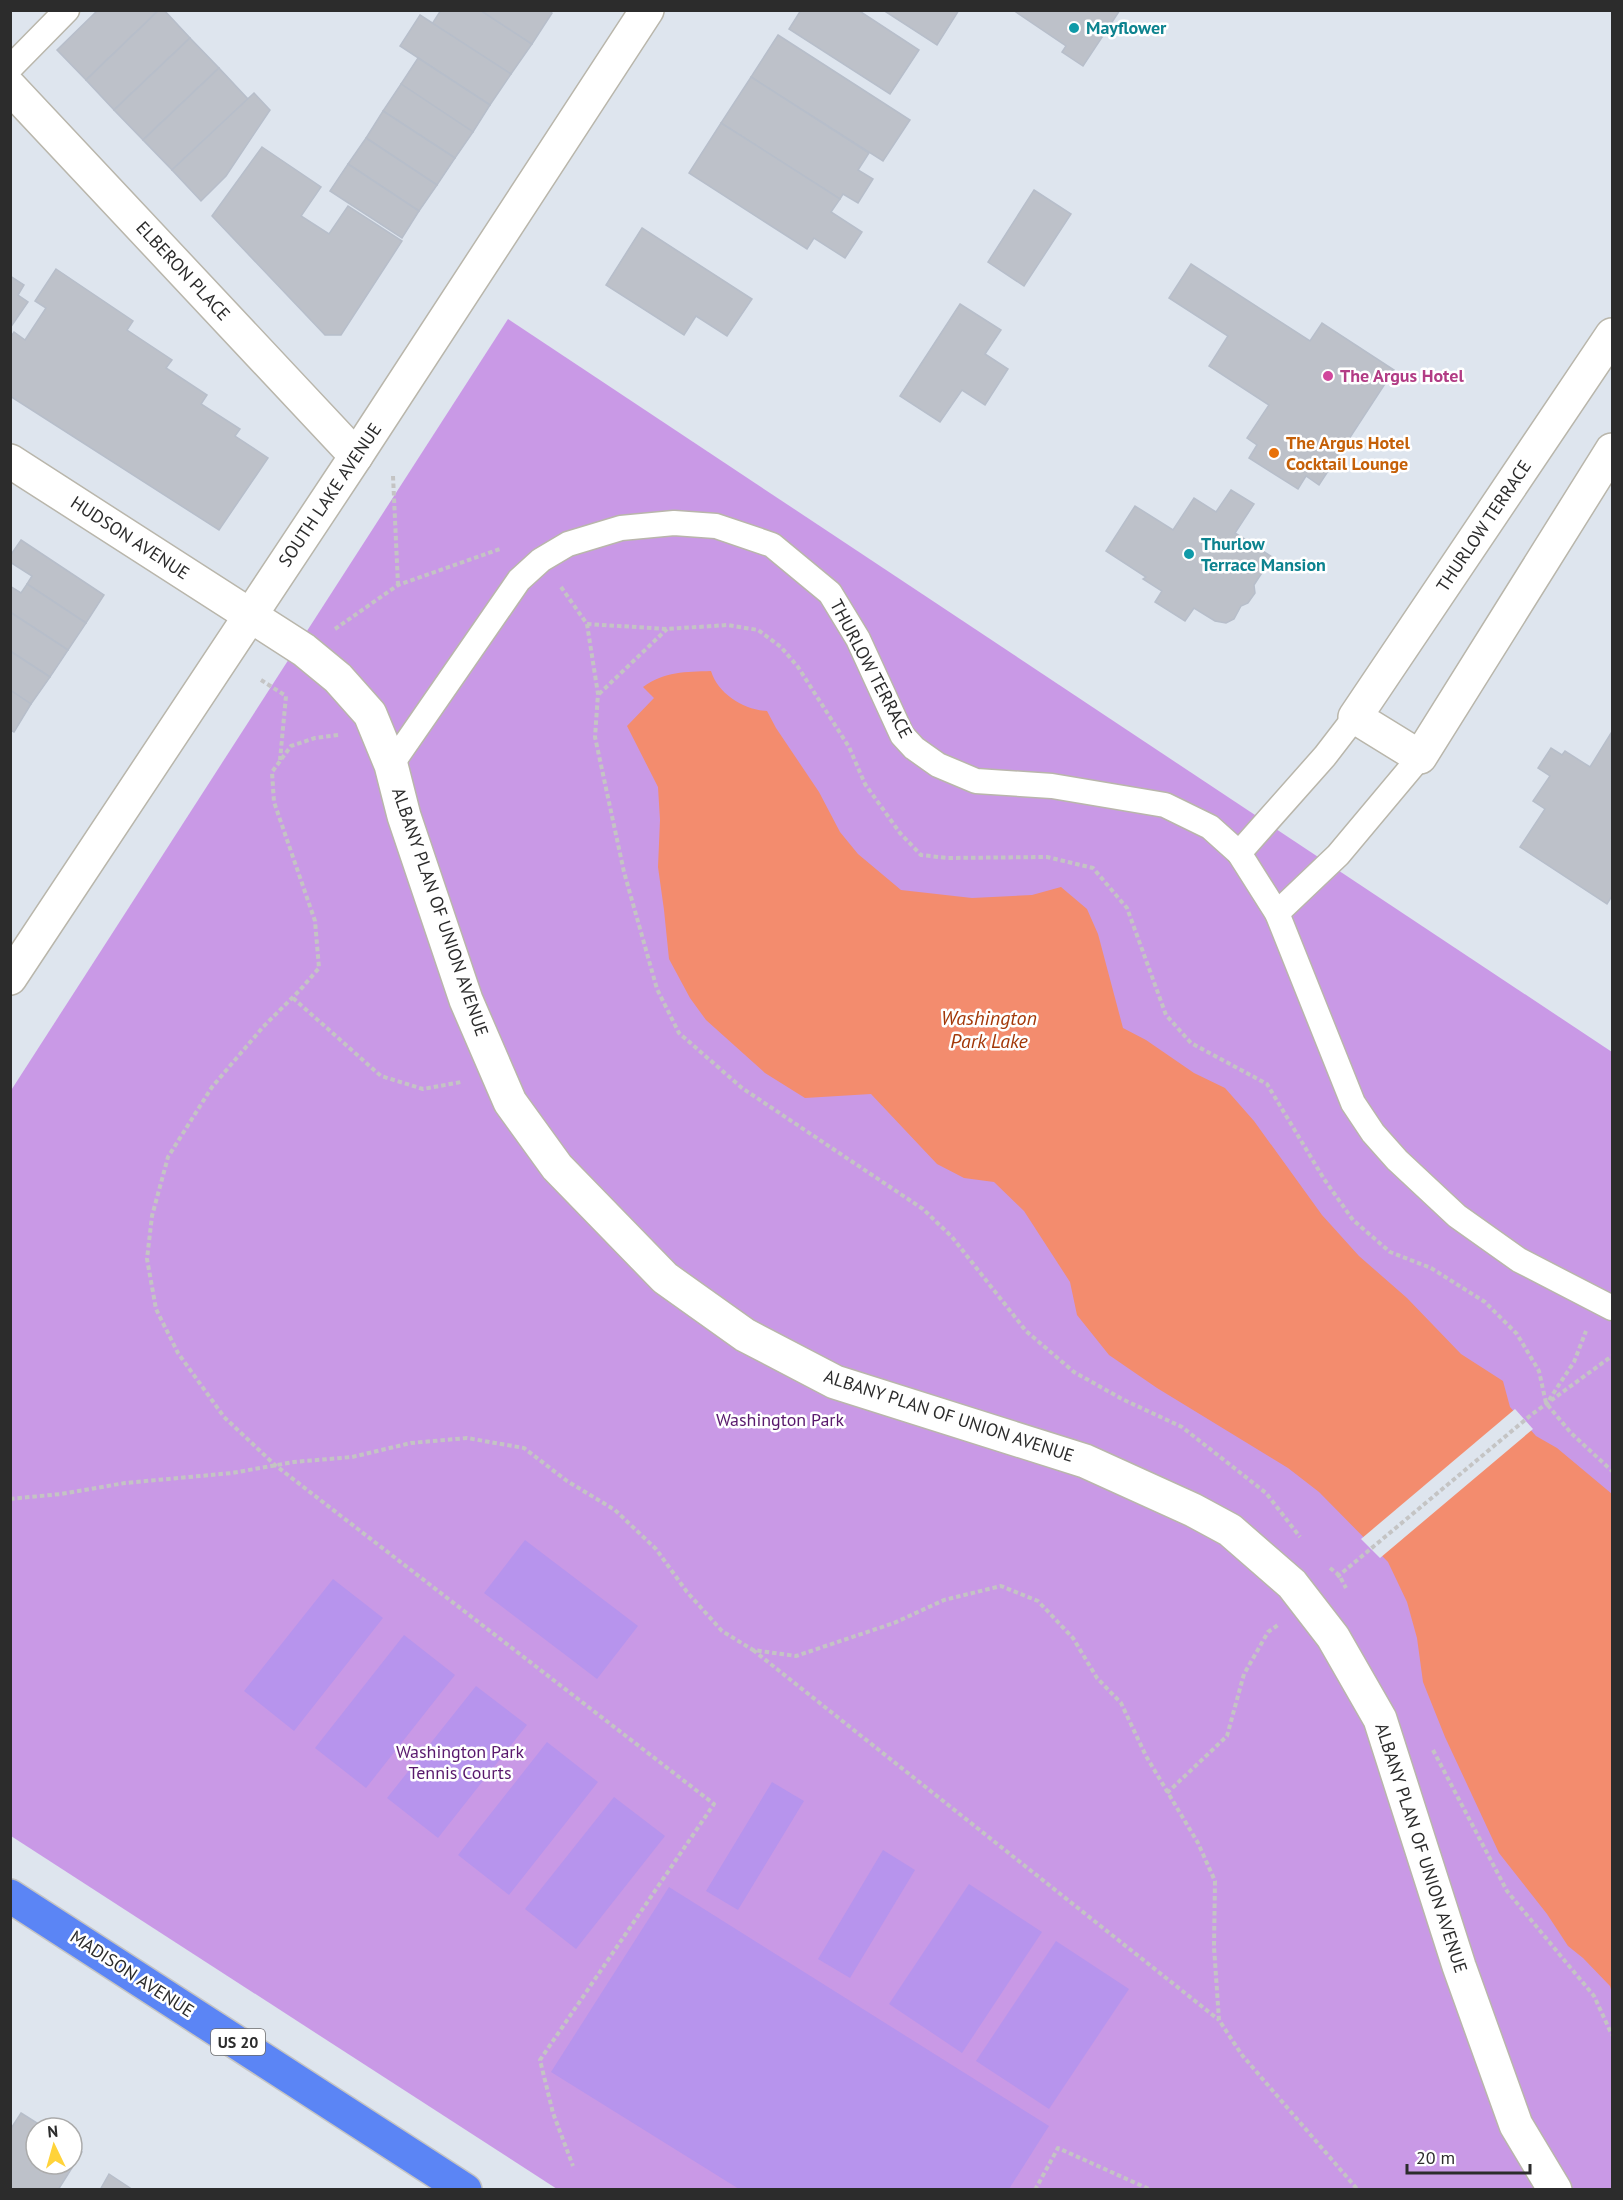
<svg xmlns="http://www.w3.org/2000/svg" width="1623" height="2200" viewBox="0 0 1623 2200" font-family="'PT Sans',sans-serif">
<style>
.green{fill:#c999e6}
.pitch{fill:#b794ed}
.water{fill:#f38c6e}
.pier{fill:#dee5ee}
.building{fill:#bdc1c9;stroke:#b7beca;stroke-width:1.5}
.lines{fill:none;stroke-linecap:round;stroke-linejoin:round}
.lane-casing{stroke:#b9b6ab;stroke-width:27}
.street-casing{stroke:#b9b6ab;stroke-width:36}
.primary-casing{stroke:#c4c4c4;stroke-width:36}
.path{stroke:#c4c4c4;stroke-width:4;stroke-dasharray:4.5 3;stroke-linecap:butt}
.lane{stroke:#fff;stroke-width:24}
.street{stroke:#fff;stroke-width:33}
.primary{stroke:#5b85f5;stroke-width:33}
.culture-dot{fill:#0f9aa8;stroke:#fff;stroke-width:2}
.hotel-dot{fill:#d1479c;stroke:#fff;stroke-width:2}
.food-dot{fill:#e8710a;stroke:#fff;stroke-width:2}
.labels{text-anchor:middle;stroke-width:5;stroke-linejoin:round;paint-order:stroke}
.shield{fill:#fff;stroke:#6b6b6b;stroke-width:1.5}
.shield-label{font-size:16px;font-weight:bold;fill:#2c2c2c}
.culture-label{font-size:18px;font-weight:bold;fill:#0d838f;stroke:#fff;text-anchor:start}
.street-label{font-size:18px;fill:#2c2c2c;stroke:#fff}
.hotel-label{font-size:18px;font-weight:bold;fill:#b23c85;stroke:#fff;text-anchor:start}
.food-label{font-size:18px;font-weight:bold;fill:#c56008;stroke:#fff;text-anchor:start}
.park-label{font-size:18px;fill:#58186c;stroke:#fff}
.water-label{font-size:20px;font-style:italic;fill:#a33809;stroke:#fff}
</style>
<rect width="100%" height="100%" fill="#dee5ee"/>
<polygon class="green" points="508,319 1612,1052 1612,2189 557,2189 11,1836 10,1092"/>
<g class="pitch">
<polygon points="525,1540 638,1626 597,1679 484,1593"/>
<polygon points="333,1579 383,1618 294,1731 244,1691"/>
<polygon points="404,1635 455,1675 366,1788 315,1748"/>
<polygon points="476,1686 527,1725 438,1838 387,1798"/>
<polygon points="547,1742 598,1782 509,1895 458,1855"/>
<polygon points="772,1782 804,1801 738,1910 706,1891"/>
<polygon points="614,1797 665,1836 576,1949 525,1909"/>
<polygon points="883,1850 915,1870 850,1978 818,1959"/>
<polygon points="969,1884 1042,1932 962,2053 889,2004"/>
<polygon points="669,1887 1049,2126 1009,2189 739,2189 551,2072"/>
<polygon points="1056,1941 1129,1989 1049,2109 976,2061"/>
</g>
<path class="water" d="M711,671C718,694 744,710 767,711L776,728L819,792L840,832L858,854L901,890L972,898L1032,895L1061,887L1087,909L1098,934L1123,1028L1146,1040L1194,1073L1225,1088L1254,1121L1322,1215L1359,1256L1407,1298L1461,1354L1503,1381L1510,1407L1536,1436L1557,1448L1612,1494V1993L1610,1986L1583,1958L1568,1946L1547,1914L1499,1853L1445,1737L1423,1682L1417,1638L1407,1602L1388,1562L1319,1492L1288,1468L1157,1388L1109,1355L1077,1315L1070,1282L1024,1211L994,1182L964,1178L937,1164L871,1094L805,1098L765,1073L706,1020L690,998L669,959L664,910L658,867L660,820L658,787L627,726L654,698L643,687C665,671 685,672 711,671Z"/>
<polygon class="pier" points="1515,1409 1533,1429 1380,1558 1361,1539"/>
<g class="building">
<polygon points="98,10 159,10 86,80 57,50"/>
<polygon points="159,10 164,10 190,38 114,110 86,80"/>
<polygon points="441,10 480,10 532,44 511,74 432,24"/>
<polygon points="480,10 549,10 552,13 532,44"/>
<polygon points="801,10 858,10 919,50 890,94 789,29"/>
<polygon points="883,10 959,10 937,45"/>
<polygon points="1013,10 1120,10 1083,66 1062,52 1066,46"/>
<polygon points="420,15 511,74 490,105 400,46"/>
<polygon points="778,35 910,120 883,161 751,77"/>
<polygon points="190,38 219,68 143,140 114,110"/>
<polygon points="418,58 490,105 473,132 401,84"/>
<polygon points="219,68 248,99 172,170 143,140"/>
<polygon points="751,77 869,153 858,170 873,179 858,203 843,194 840,199 721,123"/>
<polygon points="401,84 473,132 455,158 383,111"/>
<polygon points="254,93 270,110 226,176 201,201 172,170"/>
<polygon points="383,111 455,158 437,185 366,138"/>
<polygon points="721,123 840,199 831,212 862,232 845,258 814,238 807,249 689,173"/>
<polygon points="366,138 437,185 419,211 348,164"/>
<polygon points="262,147 321,187 301,216 329,234 348,206 402,241 341,335 325,335 212,216"/>
<polygon points="348,164 419,211 402,238 330,191"/>
<polygon points="1034,190 1071,214 1024,286 988,262"/>
<polygon points="642,228 752,299 727,336 696,316 684,335 606,285"/>
<polygon points="1191,264 1310,341 1322,323 1394,370 1319,485 1306,476 1298,489 1249,458 1257,445 1247,438 1269,405 1209,366 1228,336 1169,298"/>
<polygon points="56,269 133,321 127,330 172,360 166,368 207,395 201,404 240,429 235,436 268,458 219,530 10,396 10,338 14,332 25,340 46,308 35,301"/>
<polygon points="10,276 24,285 18,295 28,302 10,328"/>
<polygon points="960,304 1001,330 985,354 1008,369 985,405 962,390 940,422 900,396"/>
<polygon points="1231,490 1254,504 1235,533 1272,557 1254,585 1255,593 1248,603 1241,606 1234,619 1226,623 1215,621 1194,608 1185,621 1155,602 1162,591 1143,579 1146,577 1106,551 1135,506 1173,530 1194,498 1216,512"/>
<polygon points="21,540 104,595 86,623 27,584 32,576 10,562 10,556"/>
<polygon points="27,584 86,623 68,650 10,612 10,586 21,593"/>
<polygon points="10,612 68,650 50,677 10,651"/>
<polygon points="10,651 50,677 31,704 10,690"/>
<polygon points="10,690 31,704 14,732 10,730"/>
<polygon points="1611,733 1612,896 1607,904 1520,847 1545,809 1533,801 1550,776 1538,768 1551,748 1562,755 1565,751 1590,767"/>
<polygon points="21,2113 45,2128 36,2128 36,2164 72,2164 72,2145 82,2152 58,2190 10,2190 10,2130"/>
<polygon points="109,2174 133,2190 100,2190"/>
</g>
<g class="lines">
<g class="lane-casing">
<g id="lane">
<polyline points="10,68 67,10"/>
<polyline points="391,765 519,580 541,560 568,544 621,528 674,523 716,526 772,545 830,593 858,639 902,735 914,748 938,765 976,781 1052,786 1165,805 1210,827 1239,853 1277,913 1353,1103 1373,1133 1397,1160 1457,1216 1519,1260 1612,1308"/>
<polyline points="1239,853 1325,756 1355,717"/>
<polyline points="1277,913 1338,855 1420,757"/>
</g>
</g>
<g class="street-casing">
<g id="street">
<polyline points="10,87 356,456"/>
<polyline points="1612,335 1355,717 1420,757 1612,450"/>
<polyline points="10,461 304,650 338,678 370,714 391,765 404,816 466,1000 510,1102 557,1167 665,1278 745,1335 835,1382 1085,1461 1193,1510 1230,1530 1292,1584 1333,1637 1380,1719 1459,1966 1516,2125 1555,2190"/>
<polyline points="10,978 356,456 647,10"/>
</g>
</g>
<g class="primary-casing">
<polyline id="primary" points="10,1896 465,2190"/>
</g>
<g class="path">
<polyline points="393,476 398,585"/>
<polyline points="561,587 587,624 598,694 595,737 624,872 657,989 679,1033 742,1088 923,1209 952,1237 1026,1331 1074,1372 1122,1399 1182,1427 1266,1493 1300,1537"/>
<polyline points="587,624 667,629 728,625 758,630 781,647 798,667 849,747 865,784 900,833 921,855 948,858 1047,857 1093,868 1127,908 1166,1015 1191,1043 1267,1084 1324,1179 1353,1220 1390,1252 1431,1268 1485,1302 1517,1334 1539,1371 1546,1403 1571,1433 1612,1471"/>
<polyline points="335,629 398,585 500,549"/>
<polyline points="261,680 286,696 280,760"/>
<polyline points="599,694 667,629"/>
<polyline points="338,735 315,738 291,746 272,772 274,802 315,921 319,968 300,990 263,1027 212,1087 168,1157 152,1216 147,1259 156,1309 178,1353 224,1417 275,1465 714,1804 540,2060 553,2113 573,2166"/>
<polyline points="293,998 381,1076 423,1089 461,1082"/>
<polyline points="1549,1400 1574,1362 1586,1331"/>
<polyline points="10,1499 61,1494 125,1483 232,1473 294,1462 352,1457 411,1443 467,1438 524,1448 567,1481 615,1510 656,1549 687,1592 722,1631 753,1650 796,1656 894,1623 944,1600 1001,1586 1038,1601 1073,1638 1097,1678 1121,1703 1146,1756 1198,1843 1215,1881 1214,1947 1219,2020 1242,2055 1358,2190"/>
<polyline points="1330,1568 1339,1575 1346,1588"/>
<polyline points="1337,1577 1531,1415 1612,1356"/>
<polyline points="753,1650 1219,2020"/>
<polyline points="1433,1750 1507,1891 1594,1996 1612,2035"/>
<polyline points="1167,1793 1227,1736 1244,1674 1268,1632 1278,1625"/>
<polyline points="1035,2190 1058,2148 1151,2190"/>
</g>
<use href="#lane" class="lane"/>
<use href="#street" class="street"/>
<use href="#primary" class="primary"/>
</g>
<g class="culture-dot">
<circle cx="1074" cy="28" r="6"/>
<circle cx="1189" cy="554" r="6"/>
</g>
<circle class="hotel-dot" cx="1328" cy="376" r="6"/>
<circle class="food-dot" cx="1274" cy="453" r="6"/>
<g class="labels">
<rect class="shield" x="211" y="2029" width="54" height="26" rx="4.5"/>
<g class="shield-label">
<text x="238" y="2048">US 20</text>
</g>
<g class="culture-label">
<text x="1086" y="34">Mayflower</text>
<text x="1201" y="550">Thurlow<tspan x="1201" dy="21">Terrace Mansion</tspan></text>
</g>
<g class="street-label">
<text transform="translate(183 271) rotate(47)" y="6">ELBERON PLACE</text>
<text transform="translate(330 495) rotate(-56)" y="6">SOUTH LAKE AVENUE</text>
<text transform="translate(1484 526) rotate(-56)" y="6">THURLOW TERRACE</text>
<text transform="translate(130 538) rotate(33)" y="6">HUDSON AVENUE</text>
<text transform="translate(871 669) rotate(62)" y="6">THURLOW TERRACE</text>
<text transform="translate(440 912) rotate(71)" y="6">ALBANY PLAN OF UNION AVENUE</text>
<text transform="translate(949 1416) rotate(18)" y="6">ALBANY PLAN OF UNION AVENUE</text>
<text transform="translate(1421 1848) rotate(72)" y="6">ALBANY PLAN OF UNION AVENUE</text>
<text transform="translate(132 1974) rotate(33)" y="6">MADISON AVENUE</text>
</g>
<g class="hotel-label">
<text x="1340" y="382">The Argus Hotel</text>
</g>
<g class="food-label">
<text x="1286" y="449">The Argus Hotel<tspan x="1286" dy="21">Cocktail Lounge</tspan></text>
</g>
<g class="park-label">
<text x="780" y="1426">Washington Park</text>
<text x="460" y="1758">Washington Park<tspan x="460" dy="21">Tennis Courts</tspan></text>
</g>
<g class="water-label">
<text x="989" y="1025">Washington<tspan x="989" dy="23">Park Lake</tspan></text>
</g>
</g>
<rect width="1623" height="2200" fill="none" stroke="#2c2c2c" stroke-width="24"/>
<g transform="translate(54 2146) rotate(355)"><circle r="28" fill="#ffffff" stroke="#ababab" stroke-width="1.5"/>
<path d="M0-4.5L10 22L0 15L-10 22Z" fill="#ffd33a"/>
<text y="-9" font-size="16" font-weight="bold" text-anchor="middle" fill="#2c2c2c">N</text>
</g>
<path d="M1407 2164v9h123v-9" fill="none" stroke="#2c2c2c" stroke-width="3"/>
<text x="1416" y="2164" font-size="18" fill="#2c2c2c" stroke="#ffffff" stroke-width="4.5" paint-order="stroke">20 m</text>
</svg>
